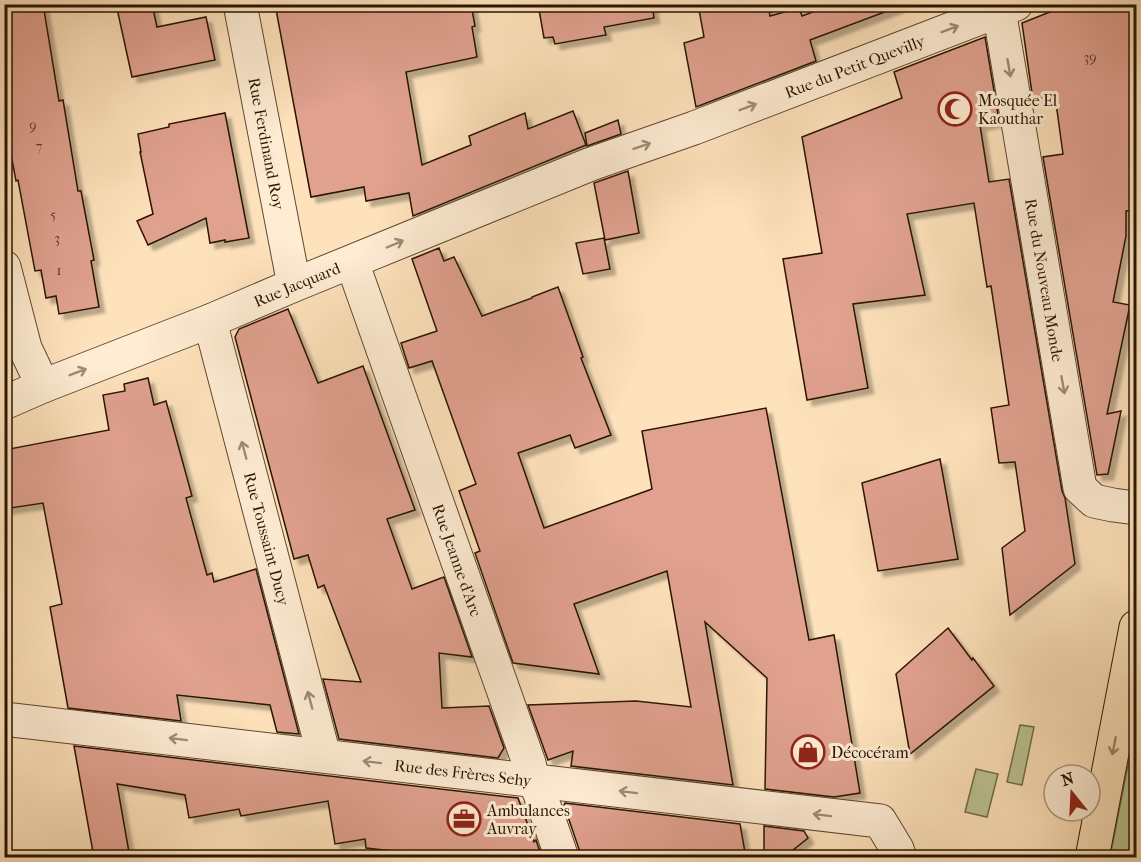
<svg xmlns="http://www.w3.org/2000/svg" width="1141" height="862" viewBox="0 0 1141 862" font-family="'IM FELL French Canon',serif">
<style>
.green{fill:#bbc493;stroke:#726c4b;stroke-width:1.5}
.building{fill:#e0a18f;stroke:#291503;stroke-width:1.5;filter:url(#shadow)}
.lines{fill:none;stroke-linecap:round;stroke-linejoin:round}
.minor-casing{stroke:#5e4831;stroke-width:35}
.major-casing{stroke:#291503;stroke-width:35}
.minor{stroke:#feecd3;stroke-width:33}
.major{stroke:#fee2bb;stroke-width:33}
.oneway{stroke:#9e8b75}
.oneway2{stroke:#9e8668}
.labels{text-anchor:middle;stroke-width:6;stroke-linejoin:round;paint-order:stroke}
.number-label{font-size:14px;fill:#573826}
.street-label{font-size:16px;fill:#291503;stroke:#feecd3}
.poi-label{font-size:16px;fill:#291503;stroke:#feecd3;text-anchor:start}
</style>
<defs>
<filter id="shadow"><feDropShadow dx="5.5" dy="5.5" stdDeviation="1.5" flood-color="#0004"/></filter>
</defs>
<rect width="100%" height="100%" fill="#fee2bb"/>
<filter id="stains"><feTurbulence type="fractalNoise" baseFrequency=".00333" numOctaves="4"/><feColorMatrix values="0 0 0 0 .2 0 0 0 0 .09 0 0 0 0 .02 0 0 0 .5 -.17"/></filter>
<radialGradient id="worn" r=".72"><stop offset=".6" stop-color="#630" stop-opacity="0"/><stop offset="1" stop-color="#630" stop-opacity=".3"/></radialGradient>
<g class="green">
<polygon points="1136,724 1136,814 1128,857 1110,857"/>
<polygon points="1020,725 1034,727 1022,785 1007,782"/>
<polygon points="976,769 998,774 987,817 965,812"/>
</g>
<g class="building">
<polygon points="4,4 43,4 59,101 63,100 78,191 81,191 94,260 91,261 99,307 59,314 56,296 46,298 41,270 35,271 18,180 16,181 4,118"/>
<polygon points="116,4 152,4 157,27 206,17 215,60 132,77"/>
<polygon points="275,4 471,4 475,26 472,27 477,57 406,72 422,165 471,145 469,136 525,113 528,129 573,111 586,145 413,216 409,193 366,201 364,187 311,197"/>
<polygon points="538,4 652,4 654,18 604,27 606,35 555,44 553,37 544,38"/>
<polygon points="698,4 768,4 770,16 799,8 802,16 834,4 898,4 898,7 810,40 816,61 696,107 684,43 704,37"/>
<polygon points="1070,4 1137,4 1137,210 1126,211 1126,236 1113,302 1130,305 1107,414 1121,411 1108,474 1097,475 1045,169 1043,157 1063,154 1055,96 1033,100 1022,23"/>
<polygon points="985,37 999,121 980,125 989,182 1009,179 1062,491 1065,498 1075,564 1010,615 1002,548 1025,531 1015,462 999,463 991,408 1009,405 991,286 987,287 974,203 907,214 925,295 853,304 868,388 807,400 783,259 822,253 802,137 902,98 894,72"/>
<polygon points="225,113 249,238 225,242 225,240 210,243 206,218 148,245 137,221 153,214 140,152 141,152 138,134 169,127 169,124"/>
<polygon points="618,120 621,134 587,146 585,133"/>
<polygon points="628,171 639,233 605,240 594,183"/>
<polygon points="604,238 610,269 583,274 576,243"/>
<polygon points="439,248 444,261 454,257 482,316 532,298 532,297 558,287 583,357 581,358 611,435 575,448 570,435 518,453 544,528 652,489 642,431 766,408 809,640 834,635 860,793 834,797 765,789 767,678 705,622 733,785 571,766 573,751 548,760 528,705 636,701 691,707 667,571 574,604 599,674 513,663 475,553 480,551 459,491 476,484 432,361 409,368 401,343 437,331 412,259"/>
<polygon points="288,309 318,383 363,366 415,510 387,519 412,589 444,577 472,657 439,653 442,708 489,706 504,748 498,758 339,739 323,679 361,682 324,585 318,588 308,555 294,559 235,337 239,329"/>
<polygon points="148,378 154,405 166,401 192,496 186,498 207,575 212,573 214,582 256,569 299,734 277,732 270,705 177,695 181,721 68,708 50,607 62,604 43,503 4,509 4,450 109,430 103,395 125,391 124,384"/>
<polygon points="940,459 958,559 878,571 862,483"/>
<polygon points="948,628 972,660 973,658 994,686 910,754 896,674"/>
<polygon points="74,746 518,798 534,842 536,840 542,858 456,858 366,848 365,839 335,844 328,801 241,816 239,809 189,818 185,795 117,784 130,858 94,858"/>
<polygon points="565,803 740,824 746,858 580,858 580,852 564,805"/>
<polygon points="764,826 804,831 808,838 783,858 764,858"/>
</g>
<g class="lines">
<g class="minor-casing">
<g id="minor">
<path id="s1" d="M240,4L294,285"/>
<path id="s2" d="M998,4L1080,488L1094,501L1113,505L1136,508"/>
<path id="s3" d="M352,262L529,763L533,781L539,791L562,858"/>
<polyline points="4,267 25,348 43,386"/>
<path id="s4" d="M210,321L324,756"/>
<path id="s5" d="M4,403L43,386L210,321L294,285L591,164L694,128L1016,4"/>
<path id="s6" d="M4,719L880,821L897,849L900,858"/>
</g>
</g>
<g class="major-casing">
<polyline id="major" points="1092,858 1136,627"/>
</g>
<use href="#minor" class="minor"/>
<use href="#major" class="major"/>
</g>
<defs><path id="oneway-shaft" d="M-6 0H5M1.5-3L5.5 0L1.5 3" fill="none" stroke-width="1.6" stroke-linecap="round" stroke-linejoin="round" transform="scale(1.5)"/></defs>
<g class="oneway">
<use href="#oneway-shaft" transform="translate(950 29) rotate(-21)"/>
<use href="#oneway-shaft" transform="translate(1009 68) rotate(80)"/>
<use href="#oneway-shaft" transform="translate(748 107) rotate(-21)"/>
<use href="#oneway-shaft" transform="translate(642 146) rotate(-19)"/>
<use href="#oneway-shaft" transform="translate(395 244) rotate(-23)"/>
<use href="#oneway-shaft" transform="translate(78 372) rotate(-21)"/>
<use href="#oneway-shaft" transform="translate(1063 385) rotate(80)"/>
<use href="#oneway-shaft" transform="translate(244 450) rotate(-105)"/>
<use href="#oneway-shaft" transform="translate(310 700) rotate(-105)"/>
<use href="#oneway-shaft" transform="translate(178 739) rotate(-173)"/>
<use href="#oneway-shaft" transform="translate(372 762) rotate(-173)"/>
<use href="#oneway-shaft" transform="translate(628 792) rotate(-173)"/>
<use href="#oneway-shaft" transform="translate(822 815) rotate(-173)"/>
</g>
<use class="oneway2" href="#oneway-shaft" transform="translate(1114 746) rotate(101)"/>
<defs>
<g id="mosque-ring" transform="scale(1.725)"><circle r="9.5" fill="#feecd3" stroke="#8f2418" stroke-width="1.5"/><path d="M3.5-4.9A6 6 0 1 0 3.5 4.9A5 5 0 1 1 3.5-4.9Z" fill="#8f2418"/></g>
<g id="shop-ring" transform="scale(1.725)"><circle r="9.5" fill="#feecd3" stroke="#8f2418" stroke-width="1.5"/><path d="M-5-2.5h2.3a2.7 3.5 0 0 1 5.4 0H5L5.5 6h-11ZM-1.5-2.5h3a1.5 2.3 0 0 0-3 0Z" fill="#8f2418"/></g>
<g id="office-ring" transform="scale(1.725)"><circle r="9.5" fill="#feecd3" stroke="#8f2418" stroke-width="1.5"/><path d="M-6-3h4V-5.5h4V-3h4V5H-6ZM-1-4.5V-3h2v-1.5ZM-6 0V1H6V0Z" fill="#8f2418"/></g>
</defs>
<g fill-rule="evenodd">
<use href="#mosque-ring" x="955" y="109"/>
<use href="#shop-ring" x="808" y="752"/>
<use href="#office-ring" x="464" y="819"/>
</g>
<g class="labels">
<g class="number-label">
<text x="1090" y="62">39</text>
<text x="33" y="130">9</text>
<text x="39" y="151">7</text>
<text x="53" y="219">5</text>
<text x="57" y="243">3</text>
<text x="59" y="275">1</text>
</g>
<g class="street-label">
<text dy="6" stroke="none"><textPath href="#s5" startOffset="915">Rue du Petit Quevilly</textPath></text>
<text dy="6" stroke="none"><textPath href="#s1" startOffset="142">Rue Ferdinand Roy</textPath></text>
<text dy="6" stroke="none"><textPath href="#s2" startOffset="280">Rue du Nouveau Monde</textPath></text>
<text dy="6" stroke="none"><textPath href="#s5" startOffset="316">Rue Jacquard</textPath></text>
<text dy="6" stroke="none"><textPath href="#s4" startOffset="225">Rue Toussaint Ducy</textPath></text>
<text dy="6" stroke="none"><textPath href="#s3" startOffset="316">Rue Jeanne d'Arc</textPath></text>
<text dy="6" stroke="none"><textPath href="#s6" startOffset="462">Rue des Frères Sehy</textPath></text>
</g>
<g class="poi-label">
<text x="978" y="106">Mosquée El<tspan x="978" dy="18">Kaouthar</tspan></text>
<text x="831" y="758">Décocéram</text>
<text x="487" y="816">Ambulances<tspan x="487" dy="18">Auvray</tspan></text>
</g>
</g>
<rect width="1141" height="862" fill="none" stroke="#fee2bb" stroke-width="24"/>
<rect x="6" y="6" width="1129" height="850" fill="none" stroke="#291503" stroke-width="3"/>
<rect x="12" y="12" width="1117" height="838" fill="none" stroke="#291503" stroke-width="1.5"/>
<g transform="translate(1072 793) rotate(342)"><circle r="28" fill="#feecd3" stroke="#a99680" stroke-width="1.5"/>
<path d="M0-4.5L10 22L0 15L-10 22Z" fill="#8f2418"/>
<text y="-9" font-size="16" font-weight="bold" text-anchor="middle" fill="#291503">N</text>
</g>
<rect width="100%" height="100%" filter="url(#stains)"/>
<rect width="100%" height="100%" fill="url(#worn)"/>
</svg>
